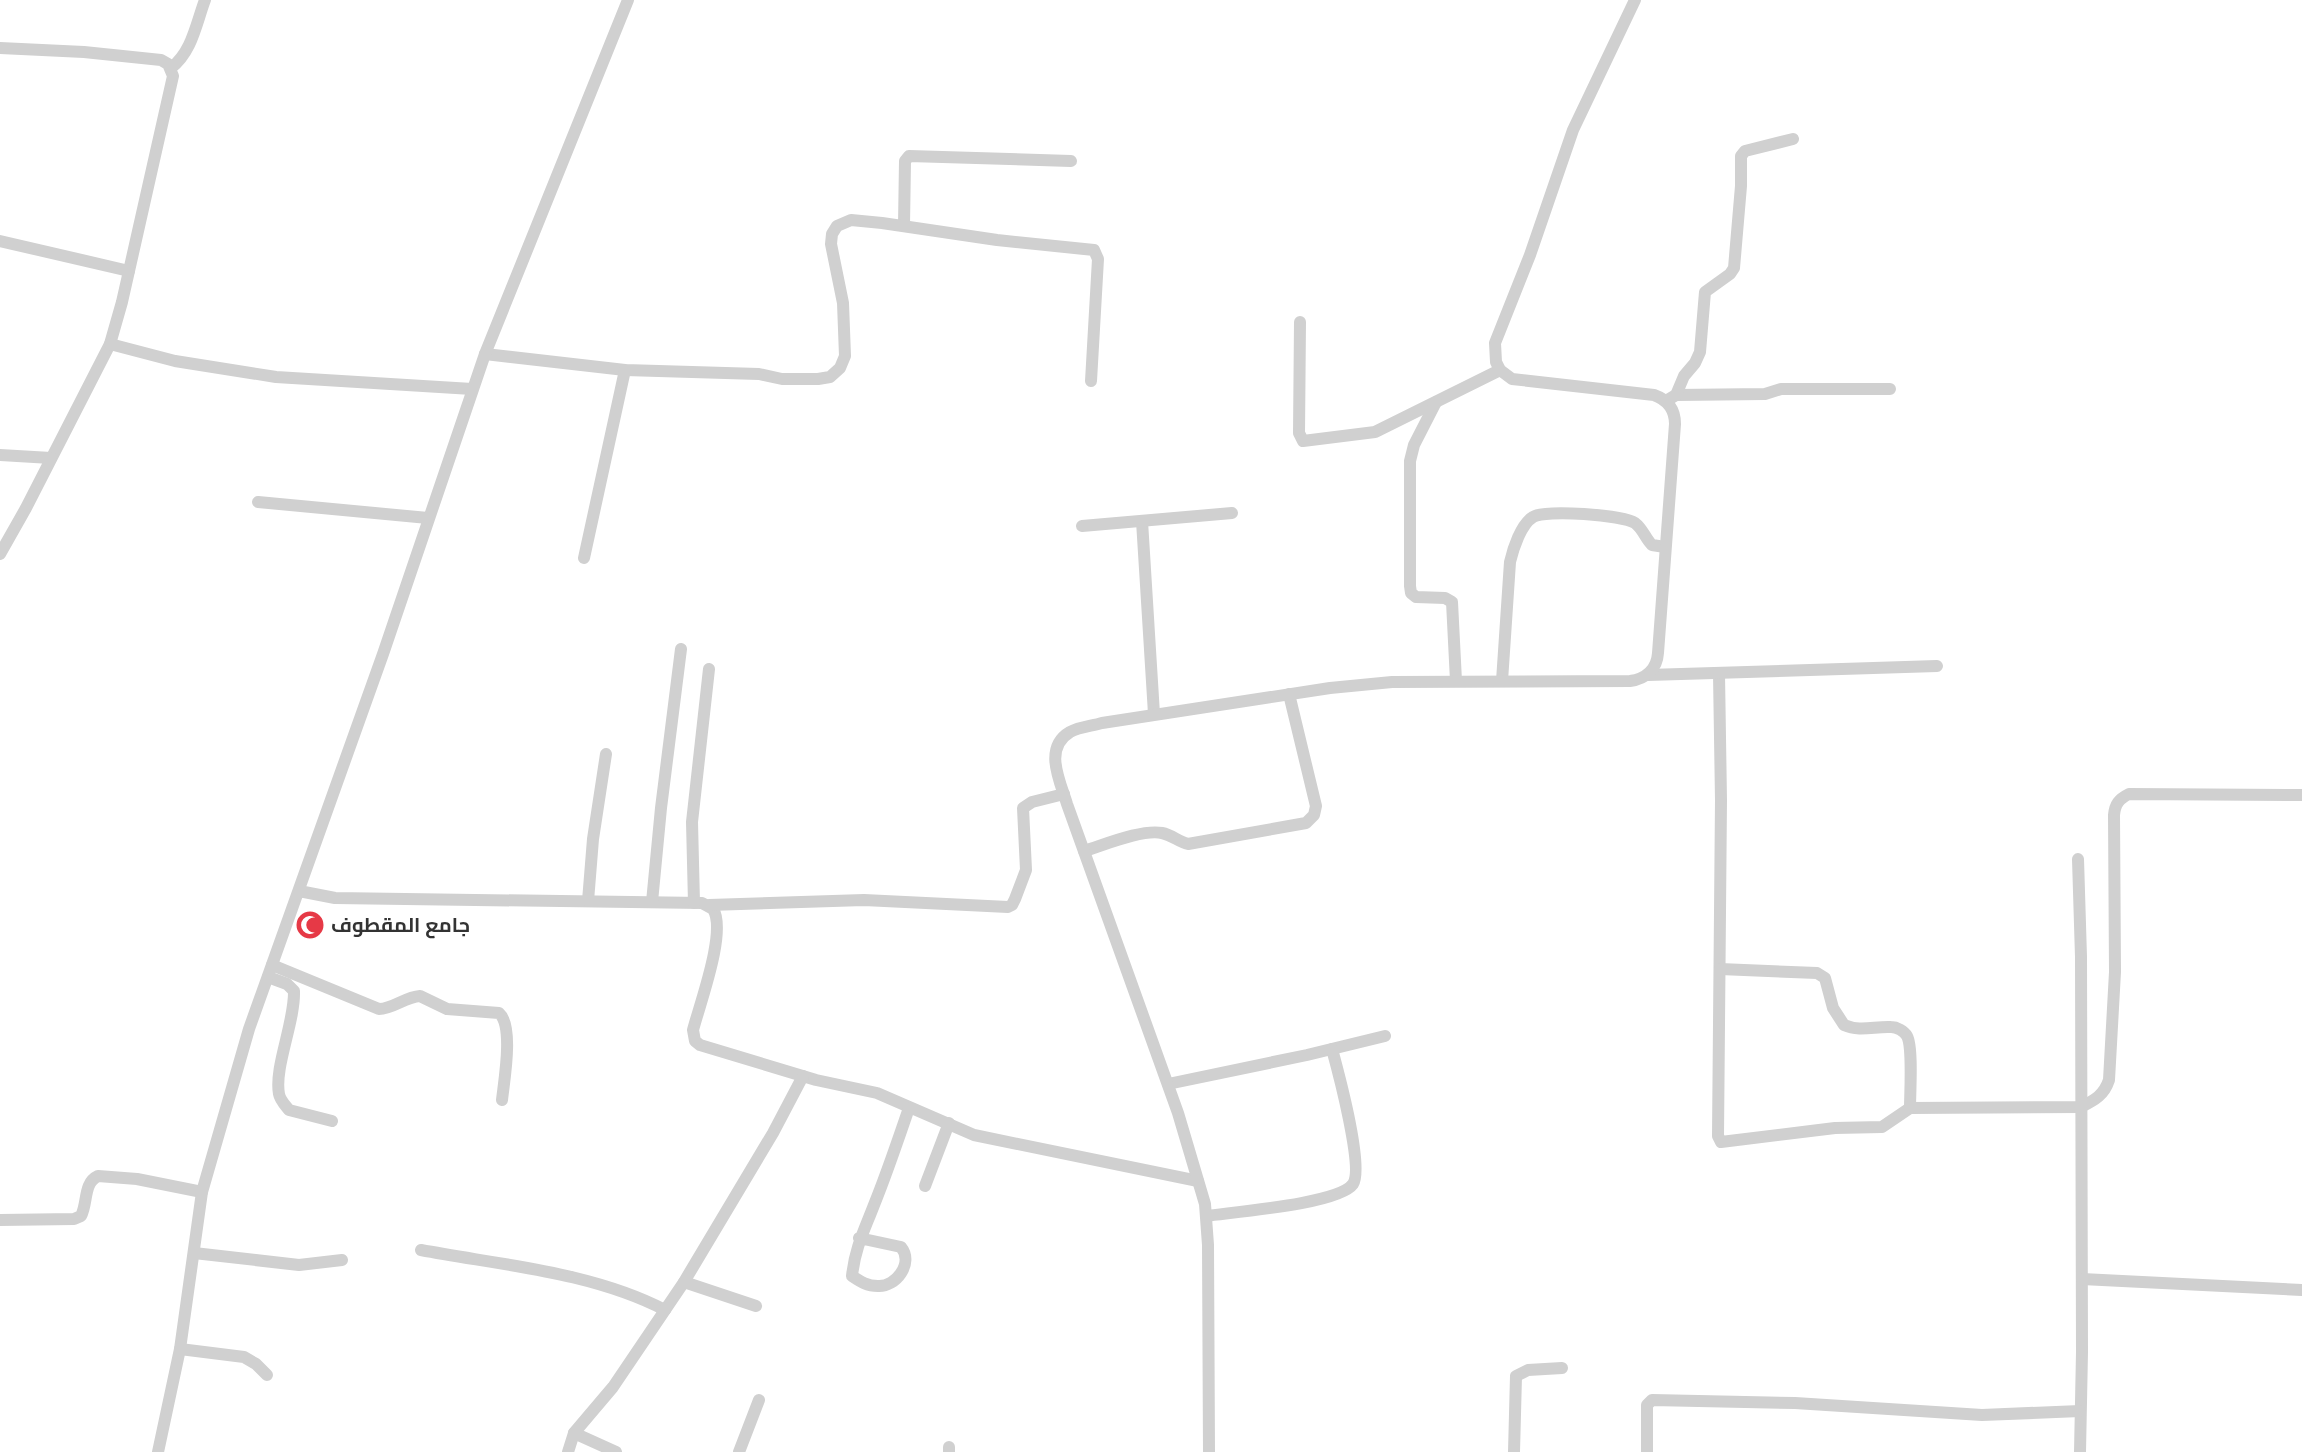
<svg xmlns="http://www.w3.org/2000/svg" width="2302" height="1452" viewBox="0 0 2302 1452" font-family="Karla,Cairo,sans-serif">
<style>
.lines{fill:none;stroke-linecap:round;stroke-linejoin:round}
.minor{stroke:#d0d0d0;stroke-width:12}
.labels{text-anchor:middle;stroke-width:6;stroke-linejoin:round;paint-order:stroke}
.poi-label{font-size:20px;font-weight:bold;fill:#333;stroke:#fff;text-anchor:start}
</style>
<rect width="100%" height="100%" fill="#fff"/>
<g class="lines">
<g class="minor">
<polyline points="0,48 84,52 161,60 168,64 173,76 122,302 110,344 26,508 0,554"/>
<path d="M171,68C192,52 196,24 205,0"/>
<polyline points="904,225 905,161 909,156 1071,161"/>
<polyline points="0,241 129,271"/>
<polyline points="1300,322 1299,433 1303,441 1375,432 1500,370"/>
<polyline points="110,344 175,361 276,377 472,389"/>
<polyline points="485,354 625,370 759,374 782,379 818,379 830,377 840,368 845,356 843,303 831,244 832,234 837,226 851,220 882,223 997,240 1094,250 1098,259 1091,381"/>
<polyline points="1676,395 1765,394 1781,389 1890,389"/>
<polyline points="1666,401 1676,395 1684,376 1695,363 1700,352 1705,292 1730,274 1734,268 1741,186 1741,156 1745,151 1793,139"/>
<polyline points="1436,402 1414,445 1410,461 1410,586 1411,593 1416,597 1445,598 1452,602 1456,681"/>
<polyline points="0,455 51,458"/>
<polyline points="258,502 428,518"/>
<polyline points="1142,521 1154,714"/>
<polyline points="1082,526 1232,513"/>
<polyline points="584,558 625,370"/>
<path d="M1719,674L1721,800L1718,1136L1721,1142L1835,1128L1882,1127L1910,1108L2081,1107C2095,1100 2104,1095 2109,1080L2115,972L2114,815C2115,804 2119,799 2129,794L2302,795"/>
<polyline points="1648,675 1937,666"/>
<path d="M1502,681L1510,562C1513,549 1521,524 1533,517C1545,509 1623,515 1635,523C1643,529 1645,538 1652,545L1665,547"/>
<path d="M1084,851C1104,845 1142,829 1162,833C1172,835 1179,842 1188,844L1306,823L1314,815L1316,806L1289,694"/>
<polyline points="2078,859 2081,957 2082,1352 2080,1452"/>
<path d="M299,891L335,898L702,903L713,909C727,931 700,1003 693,1030L695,1041L700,1045L816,1080L877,1093L974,1135L1198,1181"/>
<polyline points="588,901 593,839 606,754"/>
<polyline points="652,902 661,808 681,649"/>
<polyline points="694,903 692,822 709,669"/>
<polyline points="709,905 864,900 1008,907 1012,905 1015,899 1026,870 1023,808 1032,802 1064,794"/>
<path d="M272,965L379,1009C393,1009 405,997 420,996L447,1009L499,1013C514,1026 504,1081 502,1100"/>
<path d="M1720,969L1817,973L1825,978L1833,1008L1844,1025C1860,1032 1875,1026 1891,1027C1897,1027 1904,1031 1907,1036C1913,1047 1910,1093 1910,1108"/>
<path d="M268,977L287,984L294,991C295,1022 274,1067 279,1094C280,1100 285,1105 289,1110L332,1121"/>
<polyline points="1168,1084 1307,1055 1385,1036"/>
<polyline points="925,1186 949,1123"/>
<path d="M1206,1216C1233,1212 1339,1204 1353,1184C1364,1168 1338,1071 1332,1049"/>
<path d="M0,1220L74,1219L81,1216C88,1203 83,1183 98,1176L137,1179L202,1192"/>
<path d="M859,1238L901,1247C914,1263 896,1287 878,1286C867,1286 861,1282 852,1276C855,1248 864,1231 874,1205C887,1173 898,1140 909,1108"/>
<path d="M421,1250C501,1265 592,1272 665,1310"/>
<polyline points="194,1253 299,1265 342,1260"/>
<polyline points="2082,1279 2302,1290"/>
<polyline points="684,1282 756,1306"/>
<polyline points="180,1349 244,1357 256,1364 267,1375"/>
<polyline points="574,1433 616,1452"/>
<polyline points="158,1452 180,1349 202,1192 249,1029 383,654 485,354 628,0"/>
<polyline points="568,1452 574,1433 613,1387 684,1282 773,1133 803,1076"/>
<polyline points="739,1452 759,1400"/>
<polyline points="949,1452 949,1447"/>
<path d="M1209,1452L1208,1245L1205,1204L1178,1113L1067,804C1060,781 1043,748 1070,732C1079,727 1092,726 1102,723L1330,688L1392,682L1630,681C1646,679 1657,669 1658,653L1675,424C1675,410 1668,400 1654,395L1512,379L1500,370L1496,362L1495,343L1530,255L1573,130L1635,0"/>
<polyline points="1514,1452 1516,1376 1528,1370 1562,1368"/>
<polyline points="1647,1452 1647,1405 1652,1400 1795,1403 1982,1415 2080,1411"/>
</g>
</g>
<defs>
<g id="mosque-disc" transform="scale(1.5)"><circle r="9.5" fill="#e63946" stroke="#fff"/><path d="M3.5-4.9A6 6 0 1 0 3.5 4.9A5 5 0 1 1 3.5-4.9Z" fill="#fff"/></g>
</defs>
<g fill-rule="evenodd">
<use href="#mosque-disc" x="310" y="925"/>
</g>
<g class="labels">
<g class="poi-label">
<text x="331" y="932">جامع المقطوف</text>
</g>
</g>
</svg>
